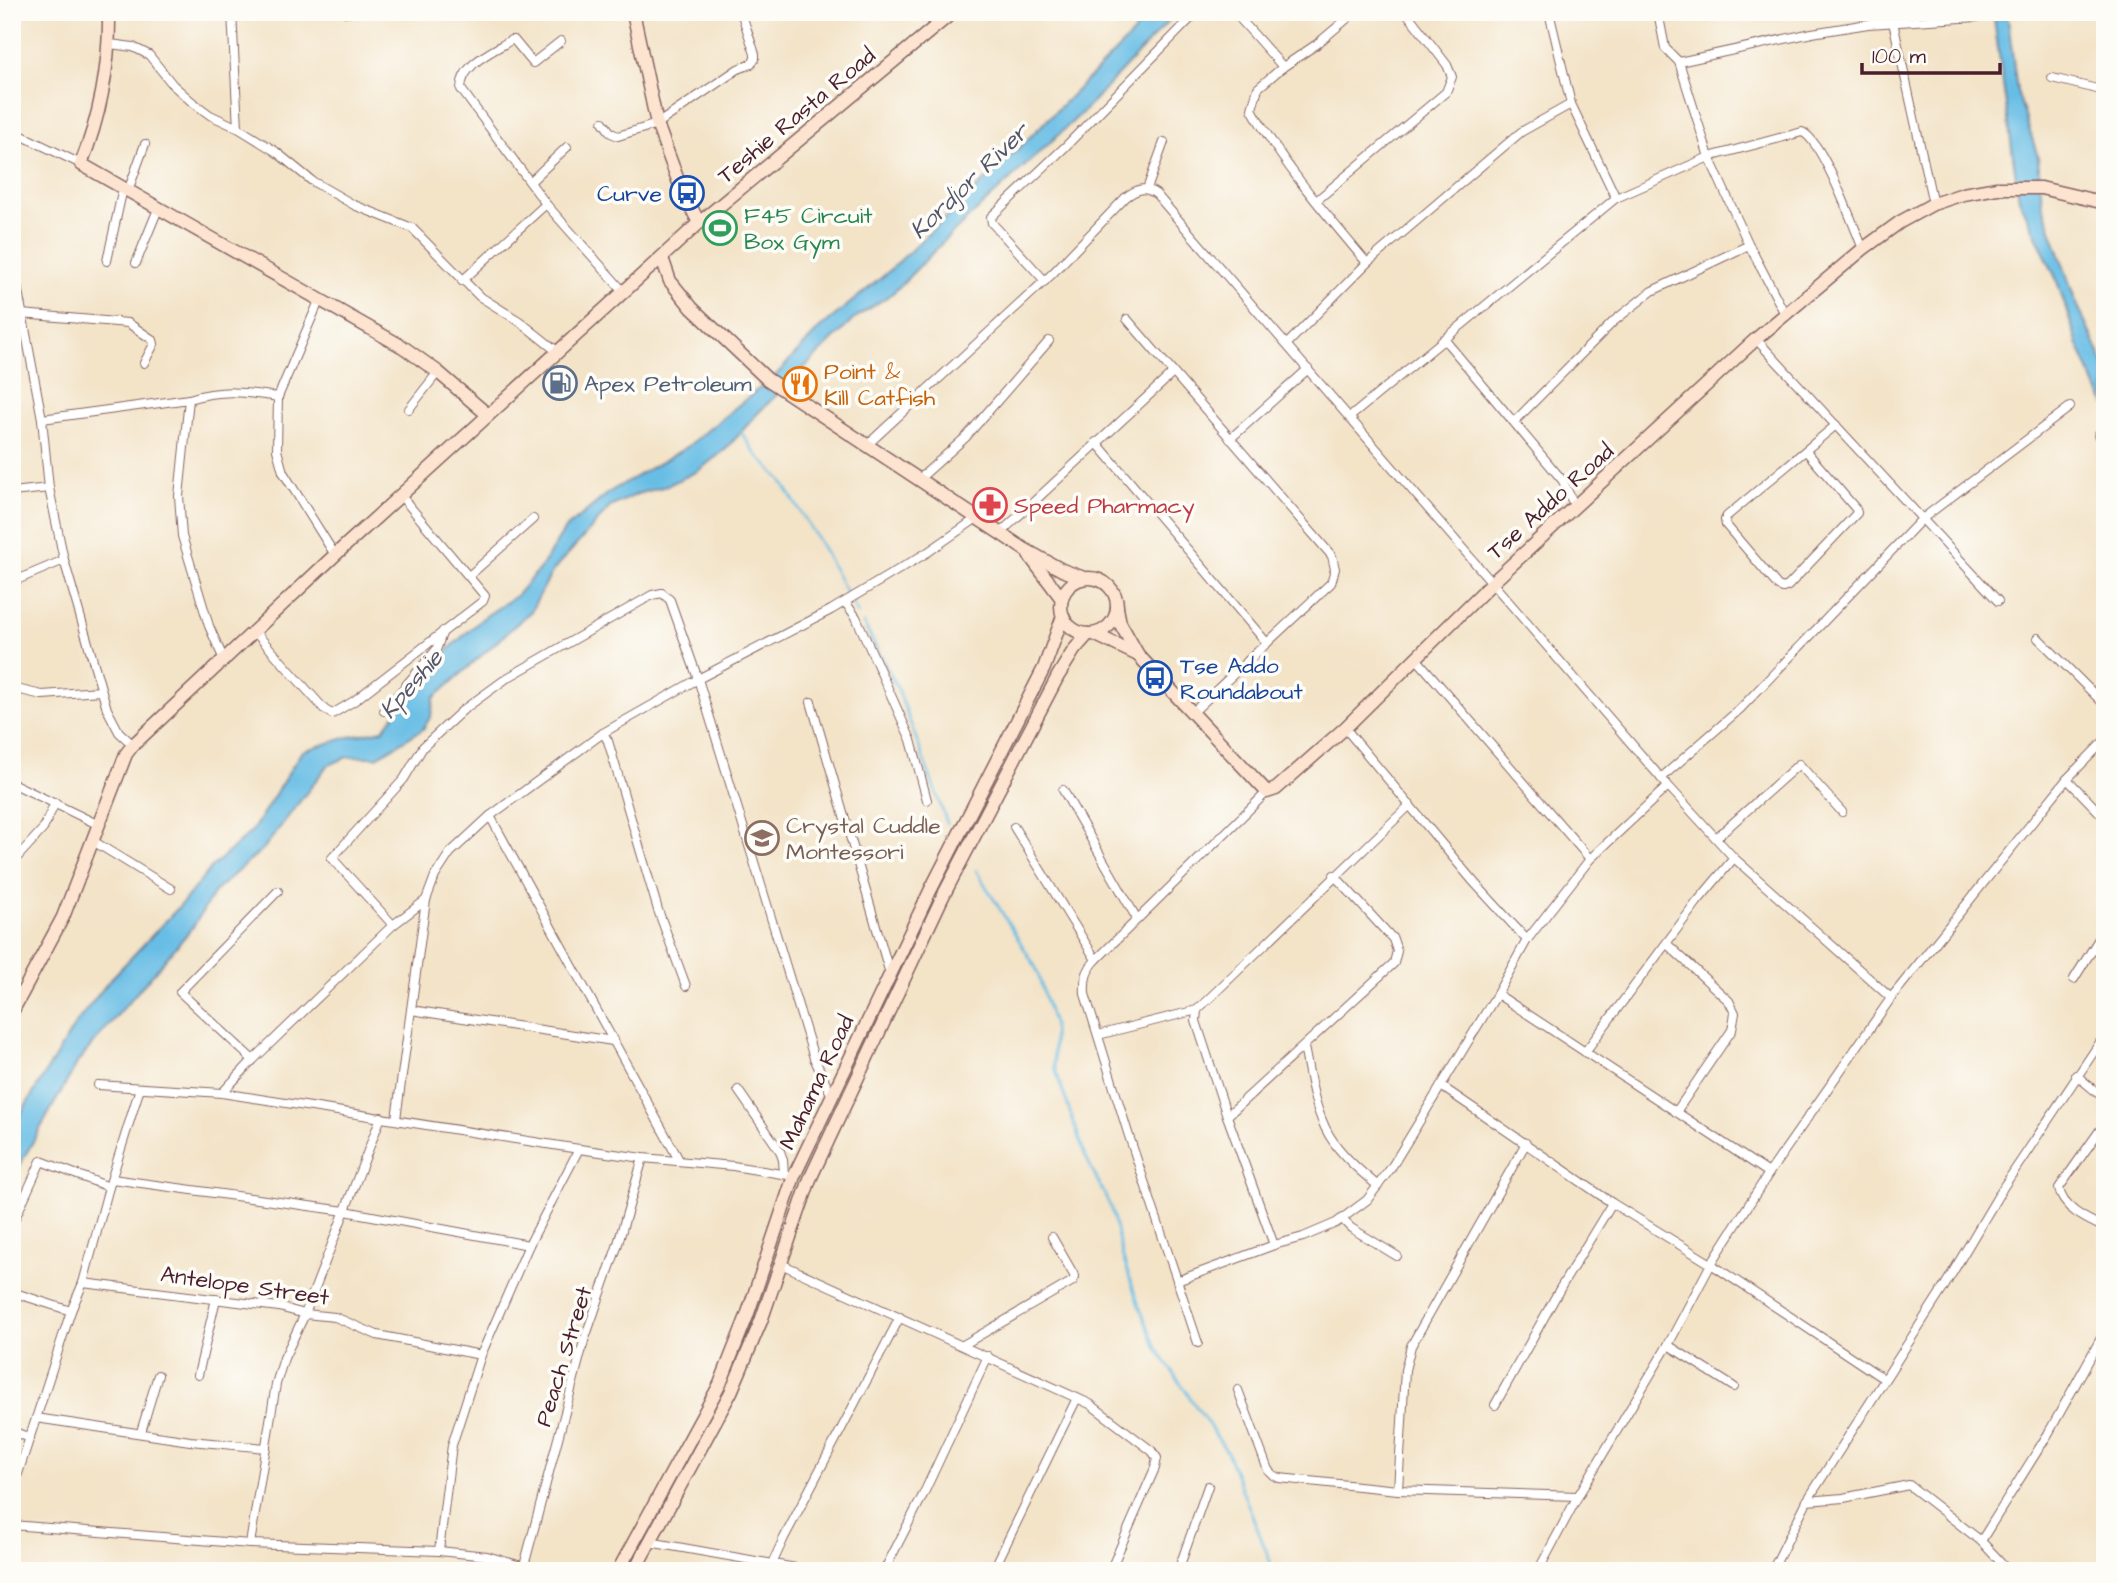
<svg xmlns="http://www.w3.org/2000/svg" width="2117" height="1583" viewBox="0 0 2117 1583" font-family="'Architects Daughter',sans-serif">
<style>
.water{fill:#68bde5;stroke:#596e88;stroke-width:2}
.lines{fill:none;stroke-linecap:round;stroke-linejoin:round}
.stream{stroke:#68bde5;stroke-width:2.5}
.street-casing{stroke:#856462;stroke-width:10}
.secondary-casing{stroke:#856462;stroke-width:15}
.street{stroke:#fff;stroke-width:8}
.secondary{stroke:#fde4d1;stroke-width:12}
.labels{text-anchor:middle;stroke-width:7;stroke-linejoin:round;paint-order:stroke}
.street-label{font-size:23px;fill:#4a1f2b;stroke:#fdfcf7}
.transit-label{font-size:23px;fill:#164399;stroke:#fdfcf7;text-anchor:end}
.leisure-label{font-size:23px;fill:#27864d;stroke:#fdfcf7;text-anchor:start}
.food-label{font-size:23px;fill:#c56008;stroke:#fdfcf7;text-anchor:start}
.service-label{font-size:23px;fill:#4e5e75;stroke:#fdfcf7;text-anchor:start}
.health-label{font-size:23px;fill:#be3a42;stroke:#fdfcf7;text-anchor:start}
.education-label{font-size:23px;fill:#785e54;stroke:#fdfcf7;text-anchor:start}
.water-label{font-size:24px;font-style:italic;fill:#54566c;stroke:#fdfcf7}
</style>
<rect width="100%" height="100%" fill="#fdfcf7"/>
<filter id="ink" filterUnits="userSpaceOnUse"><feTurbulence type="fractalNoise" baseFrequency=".0143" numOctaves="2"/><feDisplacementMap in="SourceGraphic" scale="14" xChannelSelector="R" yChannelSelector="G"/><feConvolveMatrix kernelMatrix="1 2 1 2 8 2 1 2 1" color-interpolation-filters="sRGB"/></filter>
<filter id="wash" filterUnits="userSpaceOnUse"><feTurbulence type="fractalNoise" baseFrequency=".00686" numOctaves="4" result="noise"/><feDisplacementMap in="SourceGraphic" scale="28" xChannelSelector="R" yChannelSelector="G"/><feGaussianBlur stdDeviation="1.57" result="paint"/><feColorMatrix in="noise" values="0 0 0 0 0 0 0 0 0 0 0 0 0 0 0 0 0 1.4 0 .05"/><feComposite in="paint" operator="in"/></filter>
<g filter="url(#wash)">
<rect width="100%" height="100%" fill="#f3e3c7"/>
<g class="water">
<polygon points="1152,12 1177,12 1084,111 946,239 893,293 855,318 757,414 726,449 698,471 666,486 637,494 610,507 552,572 531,611 434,698 431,716 423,729 377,757 347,757 327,766 264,848 215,891 193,927 79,1060 18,1168 12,1187 12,1128 76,1023 109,981 179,907 211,868 252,831 302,751 345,738 383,730 411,692 449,649 483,618 517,595 542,566 565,529 611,491 687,447 778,373 820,328 887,273 1019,148 1127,40"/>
<polygon points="1993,12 2007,12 2017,91 2038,157 2042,203 2076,302 2105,366 2105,403 2096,387 2078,345 2056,278 2019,199"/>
</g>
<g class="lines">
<g class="stream">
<polyline points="739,429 755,453 781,480 821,545 848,596"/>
<polyline points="851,601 858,614"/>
<polyline points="863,623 898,689 947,823"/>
<polyline points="976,870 1036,968 1053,1024 1054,1066 1085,1155 1111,1208 1122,1255 1139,1306 1157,1349 1227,1452 1274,1571"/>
</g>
</g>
</g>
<g filter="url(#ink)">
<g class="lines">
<g class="street-casing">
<g id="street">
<polyline points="232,12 238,128"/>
<polyline points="345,12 352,12"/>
<polyline points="579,12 579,14"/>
<polyline points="1234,12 1283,67"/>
<path d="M1355,12L1317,44L1283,67L1258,88L1252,109C1283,165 1326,214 1367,263"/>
<polyline points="1549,12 1571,104 1616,198"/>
<polyline points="1658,12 1665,48 1679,62 1709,157 1749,245 1786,316"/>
<polyline points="1893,22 1933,204"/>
<path d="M561,41L533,63L514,40H511C492,52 461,64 461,89L546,204L623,291"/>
<polyline points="110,44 133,47 149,55 173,85 191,101 210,115 238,128 275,151 312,181 354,205 412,228 479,296 519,321 558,352"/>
<polyline points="1679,62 1812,33 1868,24 1977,17"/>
<polyline points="2052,78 2105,91"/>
<polyline points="603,122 611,133 618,136 657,124 738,69 751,64 755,59 755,54 741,12"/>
<polyline points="12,131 81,164"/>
<polyline points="530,182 567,147"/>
<polyline points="1147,189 1164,142"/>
<polyline points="128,191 145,144"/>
<polyline points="1316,201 1446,92 1452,77 1447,65 1406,12"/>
<polyline points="12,259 42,419 49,488 64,560 107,709 119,732 133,745"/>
<polyline points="107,261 123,188"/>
<polyline points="136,263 158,209"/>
<polyline points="462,281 546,204"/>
<polyline points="1045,281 992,223 991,217 1065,147 1197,12"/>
<polyline points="319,301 278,397 277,450 283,472 335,555"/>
<polyline points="21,314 128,323 153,340 154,344 144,363"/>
<polyline points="1127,319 1332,556 1335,569 1331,583 1192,713"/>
<polyline points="1444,339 1563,481 1575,507"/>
<polyline points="1756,339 1998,601"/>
<polyline points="1287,344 1367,263 1521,132 1571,104"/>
<polyline points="189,399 179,496 182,536 209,626 224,660"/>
<polyline points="409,409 438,372"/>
<path d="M1350,417L1616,198L1709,157L1802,132C1822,139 1854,227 1863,249"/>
<path d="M42,419L189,399C222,389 245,392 278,397"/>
<polyline points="1514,422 1614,321 1652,291 1749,245"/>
<polyline points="2098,435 2105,448"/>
<polyline points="1230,439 1308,369"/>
<polyline points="1096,442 1267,643"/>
<path d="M866,446L1052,274L1126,197C1137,189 1144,186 1156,194L1661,778L1734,858L1891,998"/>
<polyline points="1806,451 1856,509 1857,513 1788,586 1783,588 1778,586 1726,525 1725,520 1727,516 1836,425"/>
<polyline points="918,480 966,437 1049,341"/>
<polyline points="12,492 49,488"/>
<polyline points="1000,533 1173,373"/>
<polyline points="470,575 533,519"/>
<polyline points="12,582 64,560"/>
<polyline points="845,602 856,617 911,740 927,800"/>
<polyline points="255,632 325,710 332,714 354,701 483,601 485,596 401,496"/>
<polyline points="2038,638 2105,705"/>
<polyline points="1415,657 1590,859"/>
<polyline points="12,688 42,695 101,691"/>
<polyline points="811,702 890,974"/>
<polyline points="384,711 436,650 443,631"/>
<polyline points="1345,728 1472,880 1527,940"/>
<polyline points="603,733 608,741 658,910 686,986"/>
<polyline points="1661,778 1740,709 1922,519 2070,407"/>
<polyline points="2067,779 2105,818"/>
<polyline points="12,783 99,825"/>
<polyline points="1063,790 1137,919"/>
<polyline points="490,816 679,1160"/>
<polyline points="1014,827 1096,960"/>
<polyline points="1716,838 1799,764 1842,812"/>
<polyline points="93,841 171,889"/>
<polyline points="12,863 43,829 55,803"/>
<polyline points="393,925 332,858 404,779 423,747 463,710 507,678 652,595 662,593 670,600 698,679 814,1058 832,1096"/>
<polyline points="1667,944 1729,1001 1735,1013 1732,1030 1676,1112"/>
<polyline points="2074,979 2105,929"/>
<polyline points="1497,994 1769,1173"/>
<polyline points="411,1010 613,1041"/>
<polyline points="1098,1035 1197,1010"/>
<path d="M1304,1047C1310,1076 1314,1109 1329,1135C1341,1155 1360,1171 1378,1186"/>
<polyline points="1585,1052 1697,902 1734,858"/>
<polyline points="253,1060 180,992 278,891"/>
<polyline points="2076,1075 2105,1099"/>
<polyline points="98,1085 222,1093 579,1149 643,1158 733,1166 794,1176"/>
<polyline points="1441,1086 1612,1203 1711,1264 1884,1379"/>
<polyline points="738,1090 780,1151 783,1160 784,1174"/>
<polyline points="222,1093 253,1060 393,925 426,900 435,876 450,853 490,816 603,733 698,679 831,610 928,552 977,518"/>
<polyline points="1227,1116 1394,963 1397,951 1393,939 1334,875"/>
<polyline points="396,1119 426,900"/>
<path d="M2105,1123L2059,1188C2062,1209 2088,1220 2105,1228"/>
<polyline points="112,1179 345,1211 529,1245"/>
<polyline points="1342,1219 1351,1228 1397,1256"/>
<polyline points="12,1225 41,1161 109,1187"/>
<polyline points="1274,1245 1227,1116 1196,1021 1197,1010 1410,805"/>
<polyline points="781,1264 1090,1404 1152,1451 1157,1458 1155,1468 1110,1571"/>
<polyline points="1177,1281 1274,1245 1303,1237 1336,1223 1367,1200 1391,1168 1497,994 1527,940 1590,859 1668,786"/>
<polyline points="83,1283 279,1307 305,1314 335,1317 377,1335 481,1355"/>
<polyline points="12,1292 71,1311"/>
<path d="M1198,1343L1128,1133L1085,994C1084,979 1086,971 1096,960L1267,792"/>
<polyline points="963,1345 1073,1281 1075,1277 1052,1237"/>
<polyline points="1668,1345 1734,1387"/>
<polyline points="198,1375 216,1299"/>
<polyline points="1238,1390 1268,1470 1273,1475 1279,1478 1398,1490 1578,1496"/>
<polyline points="1495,1405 1561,1287 1612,1203"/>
<polyline points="36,1418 190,1441 266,1448"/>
<polyline points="12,1431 30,1438"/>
<polyline points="141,1432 158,1375"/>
<polyline points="1398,1490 1405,1370 1411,1346 1526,1143"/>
<polyline points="12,1492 71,1311 83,1283 109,1187 140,1088"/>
<polyline points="1807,1501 1843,1498 1909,1485 1981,1541 2009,1571"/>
<polyline points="12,1525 250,1544 439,1551 487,1556 538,1571"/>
<polyline points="1981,1541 2048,1434 2105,1331"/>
<polyline points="649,1542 813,1571"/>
<polyline points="250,1544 276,1384 284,1358 305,1314 381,1117"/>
<polyline points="439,1551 452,1445 481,1355 529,1245 579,1149"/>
<polyline points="772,1564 784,1538 900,1317"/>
<polyline points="524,1566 584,1341 617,1247 643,1158"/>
<polyline points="884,1571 923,1495 988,1356"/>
<polyline points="993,1571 1077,1398"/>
<polyline points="1178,1571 1208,1486"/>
<polyline points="1538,1571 1578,1496 1668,1345 1711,1264 1769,1173 1891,998 2067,779 2105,740"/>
<polyline points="1772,1571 1807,1501 1944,1287 2004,1186 2105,1035"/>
</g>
</g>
<g class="secondary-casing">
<g id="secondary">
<path d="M109,12C110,66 101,114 81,164L403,347L438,372L488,415"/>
<polyline points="633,12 657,124 679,183 699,223"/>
<polyline points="662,258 670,281 692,308 767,379 1024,549 1062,570 1084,578"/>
<polyline points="1029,555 1062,599"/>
<circle cx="1089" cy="606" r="28"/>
<polyline points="1117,608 1120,623 1138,655 1267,792 1276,789 1345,728 1493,582 1756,339 1863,249 1900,222 1933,204 1963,194 1997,188 2041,188 2105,203"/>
<polyline points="1094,634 1138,655"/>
<polyline points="12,1012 63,917 126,754 133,745 335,555 699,223 953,12"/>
<polyline points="618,1571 720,1384 747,1316 794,1176 931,889 1044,668 1063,616"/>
<polyline points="634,1571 731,1392 761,1321 810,1179 942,898 1058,676 1074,650 1088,634"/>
</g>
</g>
<use href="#street" class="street"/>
<use href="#secondary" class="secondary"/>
</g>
</g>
<defs>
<g id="bus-ring" transform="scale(1.75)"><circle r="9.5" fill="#fdfcf7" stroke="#1a4fb4" stroke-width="1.5"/><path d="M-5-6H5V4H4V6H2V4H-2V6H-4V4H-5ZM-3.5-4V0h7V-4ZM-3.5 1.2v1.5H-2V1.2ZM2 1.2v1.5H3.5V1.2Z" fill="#1a4fb4"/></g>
<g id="stadium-ring" transform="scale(1.75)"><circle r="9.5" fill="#fdfcf7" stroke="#2e9e5b" stroke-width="1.5"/><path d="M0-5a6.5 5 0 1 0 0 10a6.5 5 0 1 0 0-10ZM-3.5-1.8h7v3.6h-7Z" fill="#2e9e5b"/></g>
<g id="fuel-ring" transform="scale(1.75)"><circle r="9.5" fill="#fdfcf7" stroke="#5c6f8a" stroke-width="1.5"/><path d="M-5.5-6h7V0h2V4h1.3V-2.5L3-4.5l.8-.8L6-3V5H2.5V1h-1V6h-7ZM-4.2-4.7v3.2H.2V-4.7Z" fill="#5c6f8a"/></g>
<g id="restaurant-ring" transform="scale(1.75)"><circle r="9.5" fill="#fdfcf7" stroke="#e8710a" stroke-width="1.5"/><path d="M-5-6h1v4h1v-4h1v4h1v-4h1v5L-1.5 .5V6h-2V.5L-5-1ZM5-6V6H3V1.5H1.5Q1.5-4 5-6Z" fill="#e8710a"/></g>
<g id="pharmacy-ring" transform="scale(1.75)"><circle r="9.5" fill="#fdfcf7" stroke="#e0444e" stroke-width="1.5"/><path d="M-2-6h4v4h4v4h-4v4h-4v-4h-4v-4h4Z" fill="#e0444e"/></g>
<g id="school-ring" transform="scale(1.75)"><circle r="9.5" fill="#fdfcf7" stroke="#8d6e63" stroke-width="1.5"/><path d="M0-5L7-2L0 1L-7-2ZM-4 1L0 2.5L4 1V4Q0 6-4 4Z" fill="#8d6e63"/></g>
</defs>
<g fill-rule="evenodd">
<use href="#bus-ring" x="687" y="193"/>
<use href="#stadium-ring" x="720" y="228"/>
<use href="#fuel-ring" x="560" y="383"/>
<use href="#restaurant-ring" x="800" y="384"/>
<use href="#pharmacy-ring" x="990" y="505"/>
<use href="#bus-ring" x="1155" y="678"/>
<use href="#school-ring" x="762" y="838"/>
</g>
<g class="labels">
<g class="street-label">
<text transform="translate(796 115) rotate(-40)" y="8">Teshie Rasta Road</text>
<text transform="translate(1550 501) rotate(-42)" y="8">Tse Addo Road</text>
<text transform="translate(816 1082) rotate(-65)" y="8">Mahama Road</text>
<text transform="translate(245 1285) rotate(8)" y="8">Antelope Street</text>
<text transform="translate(563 1356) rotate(-73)" y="8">Peach Street</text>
</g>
<g class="transit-label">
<text x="662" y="201">Curve</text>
<text x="1180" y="673" text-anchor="start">Tse Addo<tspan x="1180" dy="26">Roundabout</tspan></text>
</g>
<g class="leisure-label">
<text x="744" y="223">F45 Circuit<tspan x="744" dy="26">Box Gym</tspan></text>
</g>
<g class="food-label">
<text x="824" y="379">Point &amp;<tspan x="824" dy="26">Kill Catfish</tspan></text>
</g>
<g class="service-label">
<text x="584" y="391">Apex Petroleum</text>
</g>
<g class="health-label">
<text x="1014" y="513">Speed Pharmacy</text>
</g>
<g class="education-label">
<text x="786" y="833">Crystal Cuddle<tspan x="786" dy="26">Montessori</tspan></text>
</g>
<g class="water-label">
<text transform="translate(969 181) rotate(-44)" y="8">Kordjor River</text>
<text transform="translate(411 684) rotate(-49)" y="8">Kpeshie</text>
</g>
</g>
<rect width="2117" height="1583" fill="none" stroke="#fdfcf7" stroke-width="42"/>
<path d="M1862 63v10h138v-10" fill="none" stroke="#4a1f2b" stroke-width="3.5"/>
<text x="1872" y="63" font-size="21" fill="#4a1f2b" stroke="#fdfcf7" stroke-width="5" paint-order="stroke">100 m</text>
</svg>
